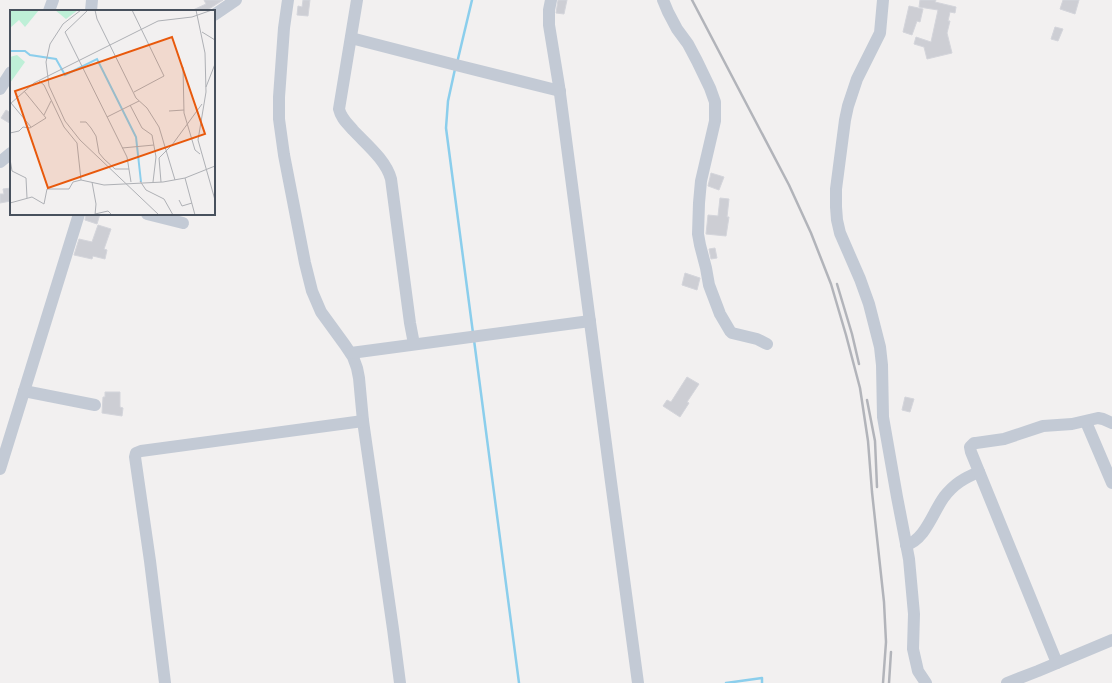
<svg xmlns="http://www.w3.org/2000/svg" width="1112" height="683" viewBox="0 0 1112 683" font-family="'Nunito Sans',sans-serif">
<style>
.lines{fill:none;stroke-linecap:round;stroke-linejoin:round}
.stream{stroke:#8bceec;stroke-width:2.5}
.building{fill:#cdced4;stroke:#d4d5db}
.minor{stroke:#c3cad5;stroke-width:12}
.rail{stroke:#b2b4ba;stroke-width:2.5}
.inset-river{fill:none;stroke:#8bceec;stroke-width:2}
.inset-road{fill:none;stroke:#aeb0b5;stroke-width:1}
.view{fill:#e8590c;fill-opacity:0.15;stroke:#e8590c;stroke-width:2}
.inset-edge{fill:none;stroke:#48515d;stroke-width:2}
</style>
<rect width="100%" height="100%" fill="#f2f0f0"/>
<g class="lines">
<g class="stream">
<polyline points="457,63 472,0"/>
<polyline points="455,69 448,101 446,128 473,333"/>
<polyline points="474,340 519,683"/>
<polyline points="726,683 762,678 762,683"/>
</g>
</g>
<g class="building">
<polygon points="204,0 223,0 209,9 204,11 193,11 193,10 206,4"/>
<polygon points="303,0 310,0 308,16 297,15 298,6 302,7"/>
<polygon points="558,0 567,0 564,14 556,13"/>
<polygon points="920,0 936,0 935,2 956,7 955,13 950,12 948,21 950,21 947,33 952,53 927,59 924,47 914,44 916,37 931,42 938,10 919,7"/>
<polygon points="1063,0 1079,0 1075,14 1060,9"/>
<polygon points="909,6 923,9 920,22 917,21 912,35 903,32"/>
<polygon points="1055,27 1063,29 1058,41 1051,39"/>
<polygon points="6,110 11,113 11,124 1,118"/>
<polygon points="711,173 724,177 719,190 708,186"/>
<polygon points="11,188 11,201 0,203 0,194 4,194 3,189"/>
<polygon points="720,198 729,199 727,217 729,217 726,236 706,234 708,215 718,216"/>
<polygon points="86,214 100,214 97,224 85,220"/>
<polygon points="98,225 111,229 104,249 107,250 105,259 93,256 92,259 74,255 79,239 92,242"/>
<polygon points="715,248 717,258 711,259 709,249"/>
<polygon points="685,273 700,278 697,290 682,285"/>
<polygon points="687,377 699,384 687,402 689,403 680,417 663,406 667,400 671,402"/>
<polygon points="105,392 120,392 120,407 123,408 122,416 102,413 103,397 105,397"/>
<polygon points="905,397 914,399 910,412 902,410"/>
</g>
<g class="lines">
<g class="minor">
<polyline points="288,0 284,28 279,97 279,119 284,155 305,263 312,291 321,312 345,345 353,357 357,368 359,378 363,421 393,629 400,683"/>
<path d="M357,0L339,109C341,118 347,123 353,130C366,144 386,160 391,179L410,323L414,344"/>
<polyline points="551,0 549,10 549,25 559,86 611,482 638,683"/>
<polyline points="663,0 668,12 677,29 688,44 697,61 710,88 715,102 715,121 701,181 699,203 698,234 700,245 706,268 709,285 720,314 730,331 732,333 757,339 767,344"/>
<polyline points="883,0 880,33 857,79 848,106 845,120 836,189 836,207 837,220 840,233 860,279 869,304 880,347 882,365 883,417 897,497 909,559 914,614 913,649 918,671 926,683"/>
<polyline points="49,11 53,0"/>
<polyline points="91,11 92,0"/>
<polyline points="214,15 236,0"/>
<polyline points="351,38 452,64 560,91"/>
<polyline points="0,89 11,72"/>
<polyline points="0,162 11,153"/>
<polyline points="147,214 183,223"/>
<polyline points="351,353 590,321"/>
<polyline points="24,391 95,405"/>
<polyline points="1086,422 1112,483"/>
<polyline points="0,469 79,214"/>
<path d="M906,545C925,540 933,512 944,497C954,484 964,478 979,472"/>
<polyline points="1057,663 971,452 970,447 974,443 976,443 1004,439 1043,426 1072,424 1098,418 1103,419 1112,423"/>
<polyline points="165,683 150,561 135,457 136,453 141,451 363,421"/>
<polyline points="1007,683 1038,671 1112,640"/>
</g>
<g class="rail">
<polyline points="692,0 789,185 811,233 831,284 846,335 860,388 868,441 872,492 884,602 886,642 883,683"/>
<polyline points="837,284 852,334 859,364"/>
<polyline points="867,400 875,441 877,487"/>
<polyline points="889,683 891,652"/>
</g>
</g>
<g transform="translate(10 10)">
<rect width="205" height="205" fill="#f2f0f0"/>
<path d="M0,0H29L15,17L9,10L0,18ZM45,0H68L56,9ZM7,45L15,52L0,73V47Z" fill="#beefd7"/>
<path class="inset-river" d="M0,41H15L20,45L46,49L55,65L87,49L126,127L131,172"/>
<path class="inset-road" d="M71,0L53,14L40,34L36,52L39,76L55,111L70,130L149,205M78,0L55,22L117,147L121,172M85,0L87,9L126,88L137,98L149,117L165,170M122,0L154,66L124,82M186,0L195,43L196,82L188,130L205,190M192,22L205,30M173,57L174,103L185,140L190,144M29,71L34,75L54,117L67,133L71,170M196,77L205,54M1,93L21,117M0,94L24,73L148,11L182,7L202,0M120,95L132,118L142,125L146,147L143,172M159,101L174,100M34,105L41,91M97,107L129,91M70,112H76L81,118L86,126L89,143L94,149L105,159H119M0,123L9,121L13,117L20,118L36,108L14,81M112,138L144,135M0,149L2,161L16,168L17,188M175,168L185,205M130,171L136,180L154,189L163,205M82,172L86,194L85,205M151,172L149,148L162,135L192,94M169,190L172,196L182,193M0,193L22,187L34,194L37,179H59L63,172L71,170L94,175L153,172L175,168L205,156M85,204L98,201L102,205"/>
<path class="view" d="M162,27L195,124L38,178L5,81Z"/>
<rect width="205" height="205" class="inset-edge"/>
</g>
</svg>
